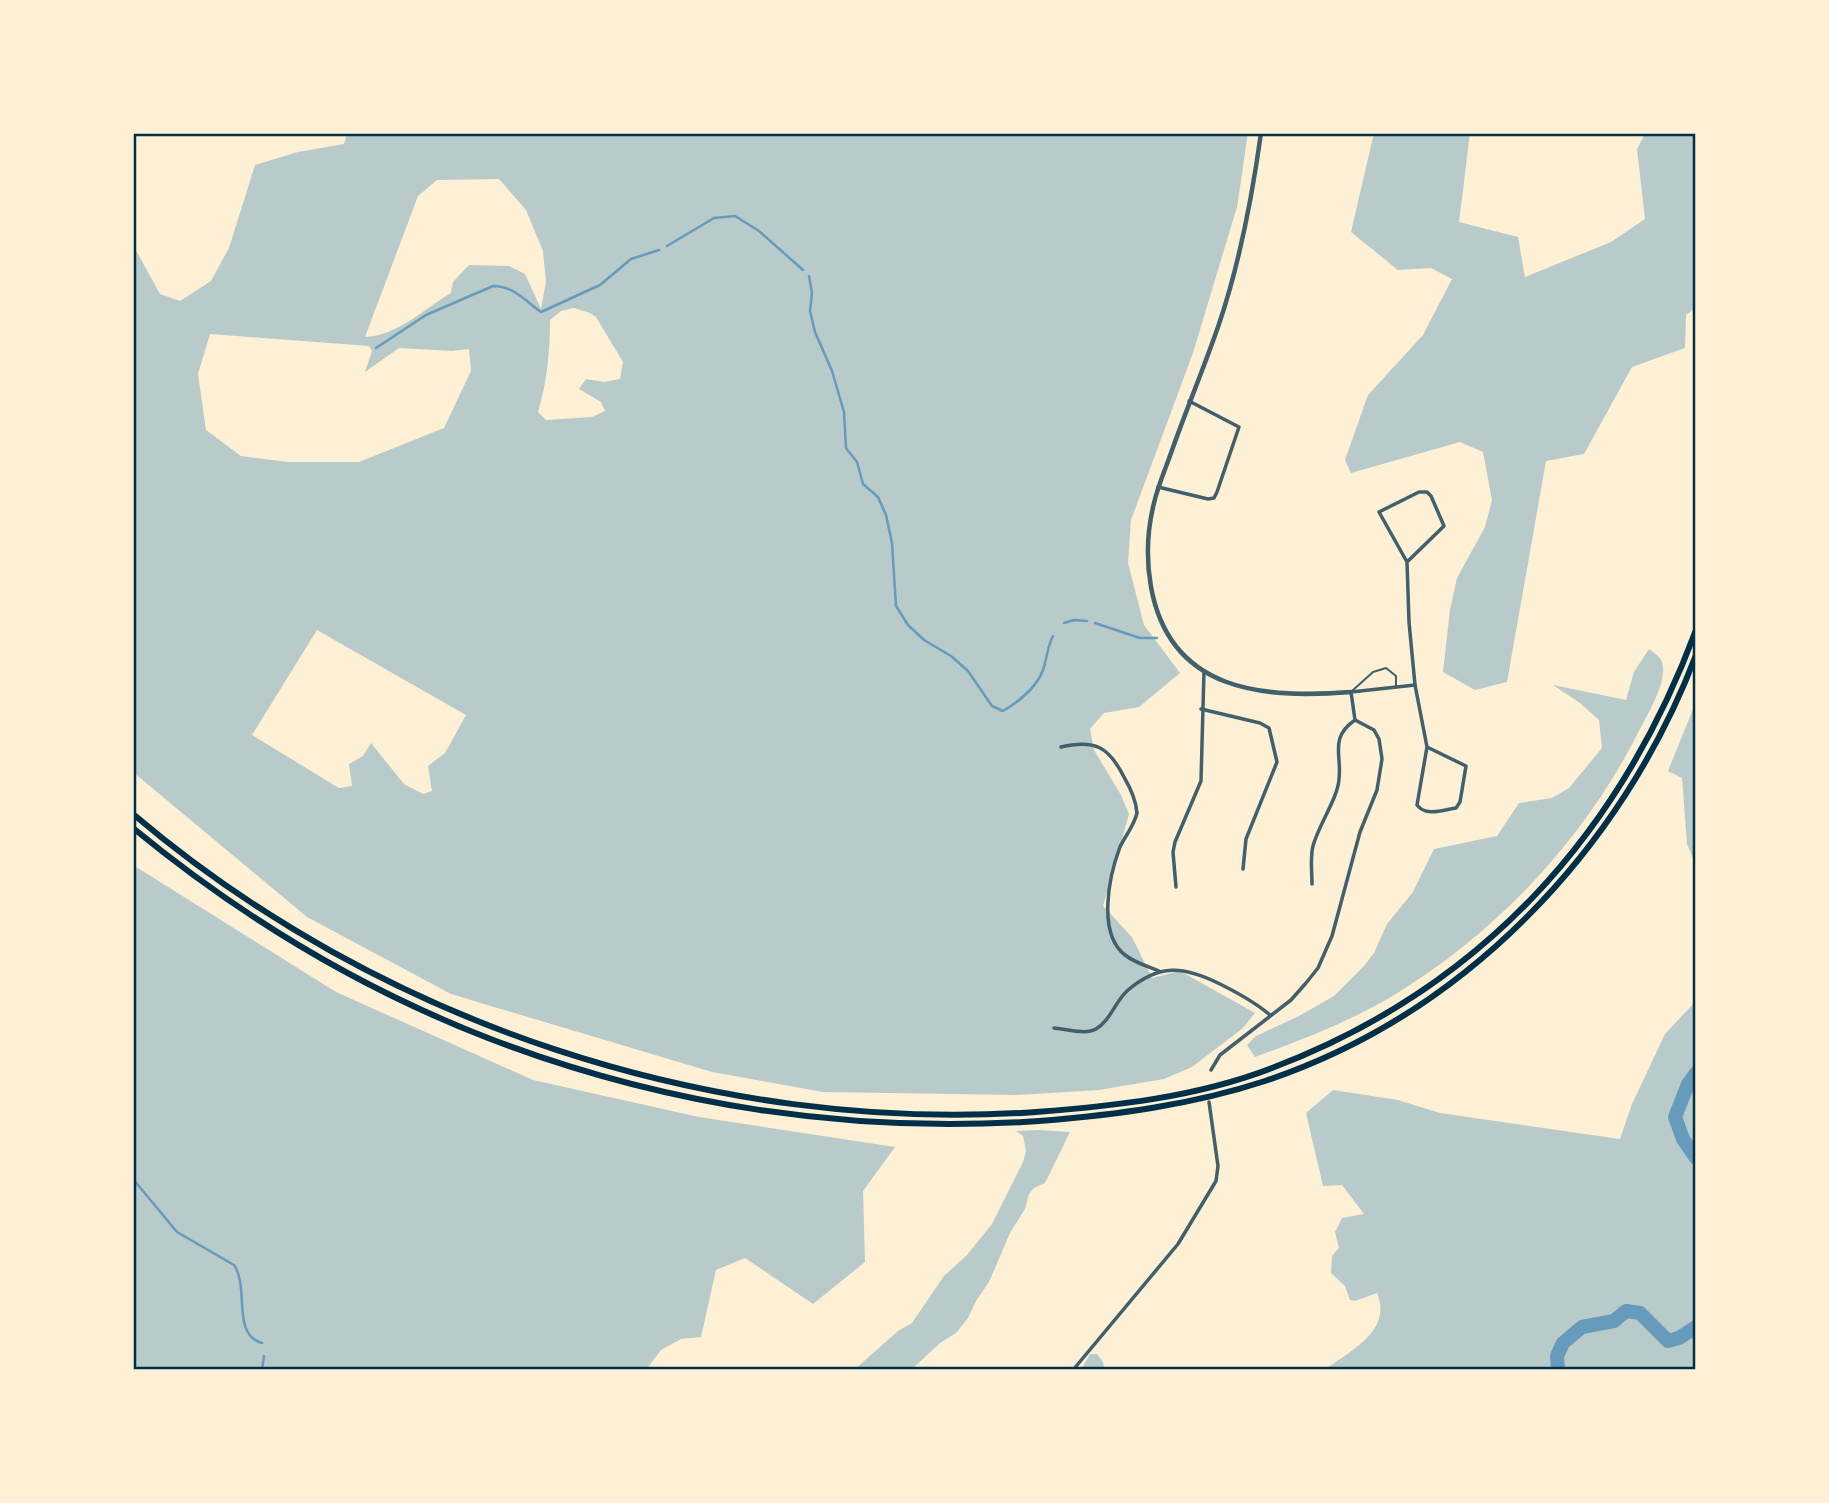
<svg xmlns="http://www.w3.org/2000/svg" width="1829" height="1503" viewBox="0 0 1829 1503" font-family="Figtree,sans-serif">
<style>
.green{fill:#b9caca;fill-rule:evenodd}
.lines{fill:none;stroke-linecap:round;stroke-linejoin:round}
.stream{stroke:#669bbc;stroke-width:2.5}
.river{stroke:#669bbc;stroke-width:14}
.service{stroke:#3f606c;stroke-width:2}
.minor{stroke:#3f606c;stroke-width:3.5}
.tertiary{stroke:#3f606c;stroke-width:4.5}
.trunk{stroke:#003049;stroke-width:6}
.neatline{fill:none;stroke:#003049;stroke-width:2.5}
</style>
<rect width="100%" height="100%" fill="#fdf0d5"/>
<g class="green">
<path d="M347,133H1248L1237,207L1193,353L1131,520L1128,563L1144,625L1180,673L1139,707L1104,713L1090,729L1094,750L1121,795L1129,814L1103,906L1132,937L1152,978L1180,971L1255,1013L1243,1028L1192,1067L1164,1079L1099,1090L1018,1095L823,1092L712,1072L451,994L307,917L133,772V245L160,294L180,301L211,281L229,248L255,165L298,152L344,144ZM499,179L526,210L543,251L546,282L541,309L525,274L509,266L469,265L453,282L451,293C424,309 397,336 365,337L418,196L437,180ZM574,308L590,313L596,317L623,362L620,379L604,382L586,379L579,389L601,402L605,411L592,417L546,420L538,412C547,382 550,351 550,320L561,311ZM210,334L369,346L372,351L365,372L399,348L452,351L469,349L471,371L444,428L359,462H288L241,456L206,430L198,374ZM317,630L466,715L445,753L428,766L432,791L423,794L404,784L371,743L363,756L349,764L352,786L339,788L252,735Z"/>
<polygon points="1374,133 1470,133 1459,222 1518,237 1525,277 1611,242 1645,219 1637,149 1644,136 1640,133 1696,133 1696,307 1686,315 1685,348 1632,367 1584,454 1546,461 1507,682 1475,690 1443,672 1450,610 1457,578 1485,527 1492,500 1483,452 1460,442 1351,473 1345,460 1368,395 1423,335 1452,279 1431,268 1398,270 1351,232"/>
<path d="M1649,649C1653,652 1659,656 1661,660C1670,677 1649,712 1640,729C1586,838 1496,934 1391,997C1348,1022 1302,1040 1255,1057L1247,1045L1256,1036L1299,1016L1334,996L1364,966L1374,953L1387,924L1413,892L1434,849L1497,836L1519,803L1552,798L1569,788L1602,748L1599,720L1580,703L1553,685L1626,700L1634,672Z"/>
<polygon points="1696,702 1696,865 1687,844 1682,778 1668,771"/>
<polygon points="133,865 336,992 533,1080 699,1117 895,1147 863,1191 865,1262 813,1304 745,1258 716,1270 701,1337 681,1339 661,1350 646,1370 133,1370"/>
<path d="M1696,1001V1370H1324C1350,1351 1393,1331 1377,1293L1355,1301L1350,1300L1345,1286L1331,1273L1332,1256L1339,1248L1335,1232L1342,1218L1364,1214L1342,1185L1323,1186L1306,1113L1333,1090L1398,1100L1440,1113L1620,1139L1632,1104L1665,1034Z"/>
<polygon points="1039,1130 1070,1132 1045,1183 1034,1188 1029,1194 1025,1209 1010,1233 989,1282 976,1301 968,1318 956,1333 940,1343 911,1370 854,1370 898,1331 912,1323 944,1276 967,1255 992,1224 1023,1162 1026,1151 1023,1136 1016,1131"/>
<polygon points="1090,1354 1097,1354 1103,1362 1104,1370 1081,1370"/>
</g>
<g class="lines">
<g class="stream">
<polyline points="667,246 714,218 735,216 759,231 803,270"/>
<path d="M809,276L812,293L810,311L815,332L832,371L844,412L846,448L857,462L863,484L878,497L886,515L892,543L896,606L908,625L924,640L951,656L968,671L992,706L1003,711C1018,702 1037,687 1043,670C1047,659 1047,647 1053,636"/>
<path d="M376,348L426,315L493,286C514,286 525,301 541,312L600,285L631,259L659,250"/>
<polyline points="1064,623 1074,620 1087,621"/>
<polyline points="1095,623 1140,638 1157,638"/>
<path d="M133,1179L177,1232L234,1265C250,1289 231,1334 262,1343"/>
<polyline points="262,1370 264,1356"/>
</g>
<g class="river">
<polyline points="1696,1073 1688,1084 1675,1117 1683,1139 1696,1158"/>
<polyline points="1558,1370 1557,1356 1563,1343 1582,1327 1614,1321 1626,1311 1640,1313 1668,1341 1679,1338 1696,1327"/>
</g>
<polyline class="service" points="1352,691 1373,672 1386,668 1396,676 1396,686"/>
<g class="minor">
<polyline points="1158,487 1208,499 1214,498 1217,492 1239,427 1189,401"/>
<polyline points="1407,562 1444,526 1431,496 1427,492 1419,492 1379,512 1407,562 1409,622 1415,685"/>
<polyline points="1201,709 1260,723 1269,728 1277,762 1246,839 1243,869"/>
<path d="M1061,747C1095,739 1109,747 1124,777C1131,789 1136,800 1137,813C1134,826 1125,836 1120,847C1109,876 1097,933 1125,955C1135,963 1147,966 1159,971"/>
<path d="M1312,884C1312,872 1310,857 1313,846C1318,826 1338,798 1339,779C1342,755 1329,738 1355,720"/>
<polyline points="1176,887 1173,852 1175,842 1201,781 1204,671"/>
<path d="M1054,1028C1066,1029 1085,1035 1096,1029C1110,1021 1115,1002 1127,991C1159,963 1184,966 1220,984C1238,993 1255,1002 1270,1015"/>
<path d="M1211,1070L1220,1055L1291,1000L1306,983L1318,968L1332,936L1360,832L1377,790L1382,759L1379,739L1374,730L1355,720L1351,692L1415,685L1427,747L1417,805C1426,817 1443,810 1456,808L1460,802L1466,766L1427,747"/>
<polyline points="1073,1370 1178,1244 1216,1181 1218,1166 1209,1102"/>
</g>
<path class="tertiary" d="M1261,133C1252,198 1240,262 1219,324C1204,368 1186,410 1171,453C1165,470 1158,486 1154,503C1147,531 1146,559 1151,587C1170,692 1263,699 1351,692"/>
<g class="trunk">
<path d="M133,814C379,1023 713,1134 1036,1112C1115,1106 1197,1097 1272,1068C1480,989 1619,837 1696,630"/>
<path d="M133,828C240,916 359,988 488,1038C664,1106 851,1134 1039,1121C1115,1115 1192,1105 1265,1081C1465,1014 1622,850 1696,655"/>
</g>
</g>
<rect width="1829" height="1503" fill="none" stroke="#fdf0d5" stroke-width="270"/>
<rect x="135" y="135" width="1559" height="1233" class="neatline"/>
</svg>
